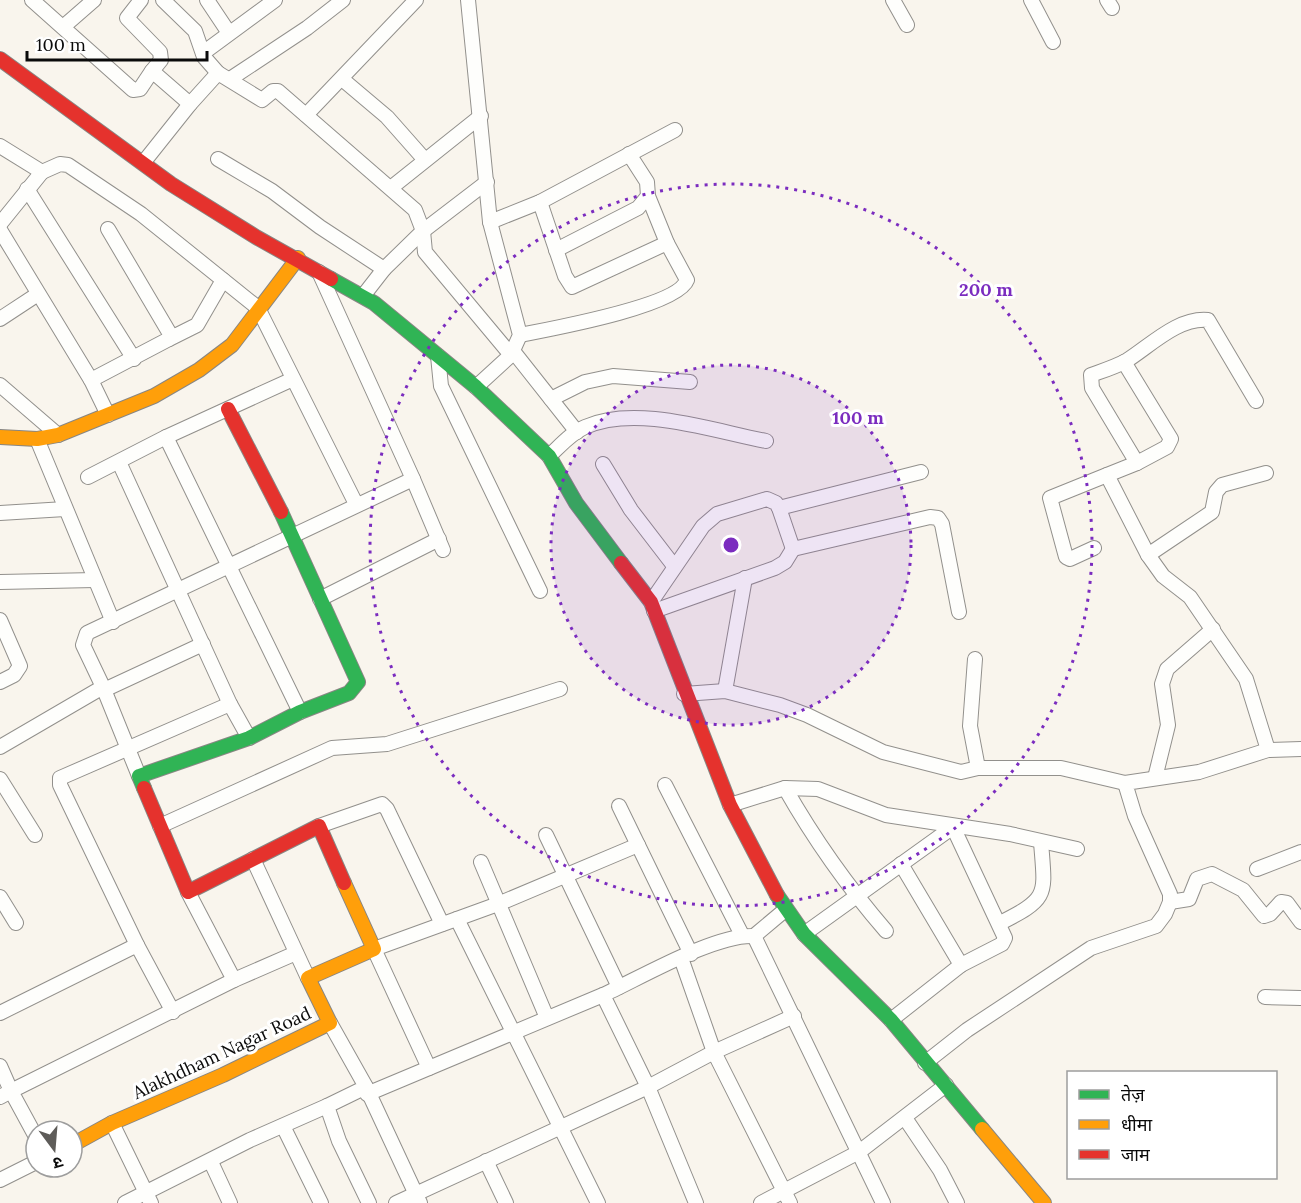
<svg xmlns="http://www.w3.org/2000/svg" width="1301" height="1203" viewBox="0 0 1301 1203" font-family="Lora,'Noto Sans Devanagari',serif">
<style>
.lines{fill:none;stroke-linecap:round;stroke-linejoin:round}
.street-casing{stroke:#92908c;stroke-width:16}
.fast-casing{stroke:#888683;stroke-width:16}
.slow-casing{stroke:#888683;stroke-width:16}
.jam-casing{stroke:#888683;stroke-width:16}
.street{stroke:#fefefc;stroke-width:14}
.fast{stroke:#30b455;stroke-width:14}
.slow{stroke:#ff9f0a;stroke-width:14}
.jam{stroke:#e5322d;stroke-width:14}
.ring{fill:none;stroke:#7b2cbf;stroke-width:3;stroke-dasharray:3 6}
.labels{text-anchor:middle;stroke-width:6;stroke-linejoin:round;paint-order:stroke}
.street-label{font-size:18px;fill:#0a0a0a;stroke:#fff}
.centre{fill:#7b2cbf;stroke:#fff;stroke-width:3}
.ring-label{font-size:18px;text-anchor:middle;font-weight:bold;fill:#7b2cbf;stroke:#fff;stroke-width:6;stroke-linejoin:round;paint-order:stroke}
</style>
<rect width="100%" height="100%" fill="#f9f5ed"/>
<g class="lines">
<g class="street-casing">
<g id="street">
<polyline points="32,0 133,90 140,89 152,71 190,104 218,73 262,100 273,91 278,91 415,210 423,231 425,252 511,355"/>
<polyline points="141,0 127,18 160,52 161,60 152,71"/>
<polyline points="163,0 195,31 204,57 218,73"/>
<polyline points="207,0 229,33"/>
<polyline points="468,0 490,222 520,335 511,355 476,387"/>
<polyline points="893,0 907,25"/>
<polyline points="1031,0 1053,42"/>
<polyline points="1107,0 1112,8"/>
<polyline points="63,27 94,0"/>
<polyline points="203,53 275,0"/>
<polyline points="230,79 307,28 343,0"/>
<polyline points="342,79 387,117 425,160"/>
<polyline points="306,115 416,0"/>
<polyline points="0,146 42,172 60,164 68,165 141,214 258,308 356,504"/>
<polyline points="629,154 647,182 648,196 667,243"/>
<polyline points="218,159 272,191 320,227 384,269 363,296"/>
<polyline points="143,163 190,104"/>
<polyline points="392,187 481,116"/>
<polyline points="27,189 134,359"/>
<polyline points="490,222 540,202 675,130"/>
<polyline points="0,224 42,172"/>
<polyline points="0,230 91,380 108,415"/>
<polyline points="556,250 638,208 648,196"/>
<polyline points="384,269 423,231 487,182"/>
<polyline points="0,319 38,294"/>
<path d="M520,335C550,329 678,306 687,280L667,243L572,287L565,276L540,202"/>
<polyline points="169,339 197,325 223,280"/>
<polyline points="513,351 577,432"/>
<polyline points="438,356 441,386 540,591"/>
<polyline points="1124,362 1171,439 1167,447 1137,463"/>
<polyline points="91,380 169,339 170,334 108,229"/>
<polyline points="0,385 58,435"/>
<polyline points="551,399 585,382 613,376 690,382"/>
<path d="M1256,401L1208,320C1178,317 1150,346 1126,361C1115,367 1102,371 1091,375L1092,388L1137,463L1107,475L1148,555L1163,576L1190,597L1246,679L1268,750"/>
<polyline points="166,437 293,379"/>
<polyline points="37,439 113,622"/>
<path d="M549,456C560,446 571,433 585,427C636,404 713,431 766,441"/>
<polyline points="119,462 230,704 249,738"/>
<polyline points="603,464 631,510 674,566"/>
<polyline points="88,477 166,437 300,712"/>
<polyline points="413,479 443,550"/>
<polyline points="779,508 921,472"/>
<polyline points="0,513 65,509"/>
<polyline points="1094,548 1070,559 1066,557 1050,498 1107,475"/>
<polyline points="1148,555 1212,512 1216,492 1222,485 1266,473"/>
<polyline points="0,582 95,580"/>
<polyline points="320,599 439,539"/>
<polyline points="651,602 703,526 717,514 767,499 776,503 779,508 793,549 930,517 938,518 942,524 959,612"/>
<polyline points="654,611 775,568 785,562 793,549"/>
<polyline points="0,620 20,666 14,675 0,682"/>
<polyline points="975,659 970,726 978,768"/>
<polyline points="103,687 83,645 87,633 413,479 319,272"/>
<polyline points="104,690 203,644"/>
<polyline points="725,691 745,578"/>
<polyline points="684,694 725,691 780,705 807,715 883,752 961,772 978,768 1061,768 1125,783"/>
<polyline points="0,747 103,687 139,776"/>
<polyline points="1155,778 1168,725 1162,684 1167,669 1213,629"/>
<polyline points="0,779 35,835"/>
<polyline points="665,785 742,935"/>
<path d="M785,788C814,839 848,887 886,931"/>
<polyline points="730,805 785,788 818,789 886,815 1010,834 1077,849"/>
<polyline points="619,806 691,954"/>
<polyline points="160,826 332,748 387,744 560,689"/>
<polyline points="319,826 382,804 387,809 442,924"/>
<polyline points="546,835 619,987"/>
<polyline points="253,859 308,978"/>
<polyline points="481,862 547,1018"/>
<polyline points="901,864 961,965"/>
<polyline points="1257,869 1301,852"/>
<polyline points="0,897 16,923"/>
<polyline points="1170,902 1189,899 1197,879 1212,874 1243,890 1264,916 1270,914 1281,902 1287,903 1301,922"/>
<polyline points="457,919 598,1203"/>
<path d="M1000,923C1050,898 1045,895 1041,842"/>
<polyline points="804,934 953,827 1005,938 1002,944 961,965 891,1020"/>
<polyline points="754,936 883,1203"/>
<polyline points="137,945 60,785 60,778 230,704"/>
<polyline points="681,958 714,1052 790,1203"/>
<polyline points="234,980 296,953"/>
<polyline points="1265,997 1301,998"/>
<polyline points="0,1013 137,945 173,1012"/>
<polyline points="330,1023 366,1087 327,1106 339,1141 369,1203"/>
<polyline points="925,1063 967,1030 1091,948 1156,926 1165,914 1170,902 1170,894 1135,816 1125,783 1199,772 1268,750 1301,749"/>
<polyline points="0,1066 11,1091 0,1097"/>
<polyline points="429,1068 374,949 498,904 638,845"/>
<polyline points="366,1087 420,1203"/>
<polyline points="367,1094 603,995"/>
<polyline points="905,1118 940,1170 957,1203"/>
<polyline points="112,1123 151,1203"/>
<polyline points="283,1126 321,1203"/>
<polyline points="36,1137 11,1091 234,980 188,892"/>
<polyline points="486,1161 506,1203"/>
<polyline points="211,1162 230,1203"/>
<polyline points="0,1180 36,1162"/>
<polyline points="125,1203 250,1140 327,1106"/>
<polyline points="396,1203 648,1087 714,1052 794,1016"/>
<path d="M696,1203L648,1087L603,995C640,978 715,934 754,936L785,910"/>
<polyline points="761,1203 859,1152 946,1085"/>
</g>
</g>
<g class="fast-casing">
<g id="fast">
<polyline points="331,279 374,303 476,387 549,456 576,503 621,563"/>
<polyline points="144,788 139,776 249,738 300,712 349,693 358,682 281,512"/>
<polyline points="777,895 804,934 891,1020 982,1129"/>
</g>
</g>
<g class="slow-casing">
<g id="slow">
<polyline points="0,437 37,439 58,435 154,396 199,370 232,345 298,258"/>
<polyline points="982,1129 1044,1203"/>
<polyline points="72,1145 112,1123 223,1075 330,1023 308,978 374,949 344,883"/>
</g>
</g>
<g class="jam-casing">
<g id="jam">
<polyline points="0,59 171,184 256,237 331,279"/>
<polyline points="228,409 281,512"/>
<polyline points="621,563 651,602 730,805 777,895"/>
<polyline points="144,788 188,892 319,826 344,883"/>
</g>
</g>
<use href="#street" class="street"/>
<use href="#fast" class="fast"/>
<use href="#slow" class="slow"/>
<use href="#jam" class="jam"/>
</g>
<circle cx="731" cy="545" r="180" fill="#7b2cbf" fill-opacity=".12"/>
<g class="ring">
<circle cx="731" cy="545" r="180"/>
<circle cx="731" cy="545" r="361"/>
</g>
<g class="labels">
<g class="street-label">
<text transform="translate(222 1053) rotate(-25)" y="6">Alakhdham Nagar Road</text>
</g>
</g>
<circle cx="731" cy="545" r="9" class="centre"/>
<g class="ring-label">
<text x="986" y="296">200 m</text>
<text x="858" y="424">100 m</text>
</g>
<rect x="1067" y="1071" width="210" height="108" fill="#ffffff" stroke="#9d9d9d" stroke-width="1.5"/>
<rect x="1079" y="1090" width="30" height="9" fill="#30b455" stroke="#9d9d9d" stroke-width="1.5"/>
<text x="1121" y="1101" font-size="18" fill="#0a0a0a">तेज़</text>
<rect x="1079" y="1120" width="30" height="9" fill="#ff9f0a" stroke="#9d9d9d" stroke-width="1.5"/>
<text x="1121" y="1131" font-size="18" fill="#0a0a0a">धीमा</text>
<rect x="1079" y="1150" width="30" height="9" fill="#e5322d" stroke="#9d9d9d" stroke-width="1.5"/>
<text x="1121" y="1161" font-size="18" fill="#0a0a0a">जाम</text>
<g transform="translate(54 1149) rotate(164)"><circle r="28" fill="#ffffff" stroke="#9d9d9d" stroke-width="1.5"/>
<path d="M0-4.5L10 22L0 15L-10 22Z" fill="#5e5c59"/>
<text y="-9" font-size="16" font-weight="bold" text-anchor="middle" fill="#0a0a0a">उ</text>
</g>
<path d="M27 51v9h180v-9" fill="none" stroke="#0a0a0a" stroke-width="3"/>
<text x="36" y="51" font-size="18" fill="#0a0a0a" stroke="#ffffff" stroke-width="4.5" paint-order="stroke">100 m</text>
</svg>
